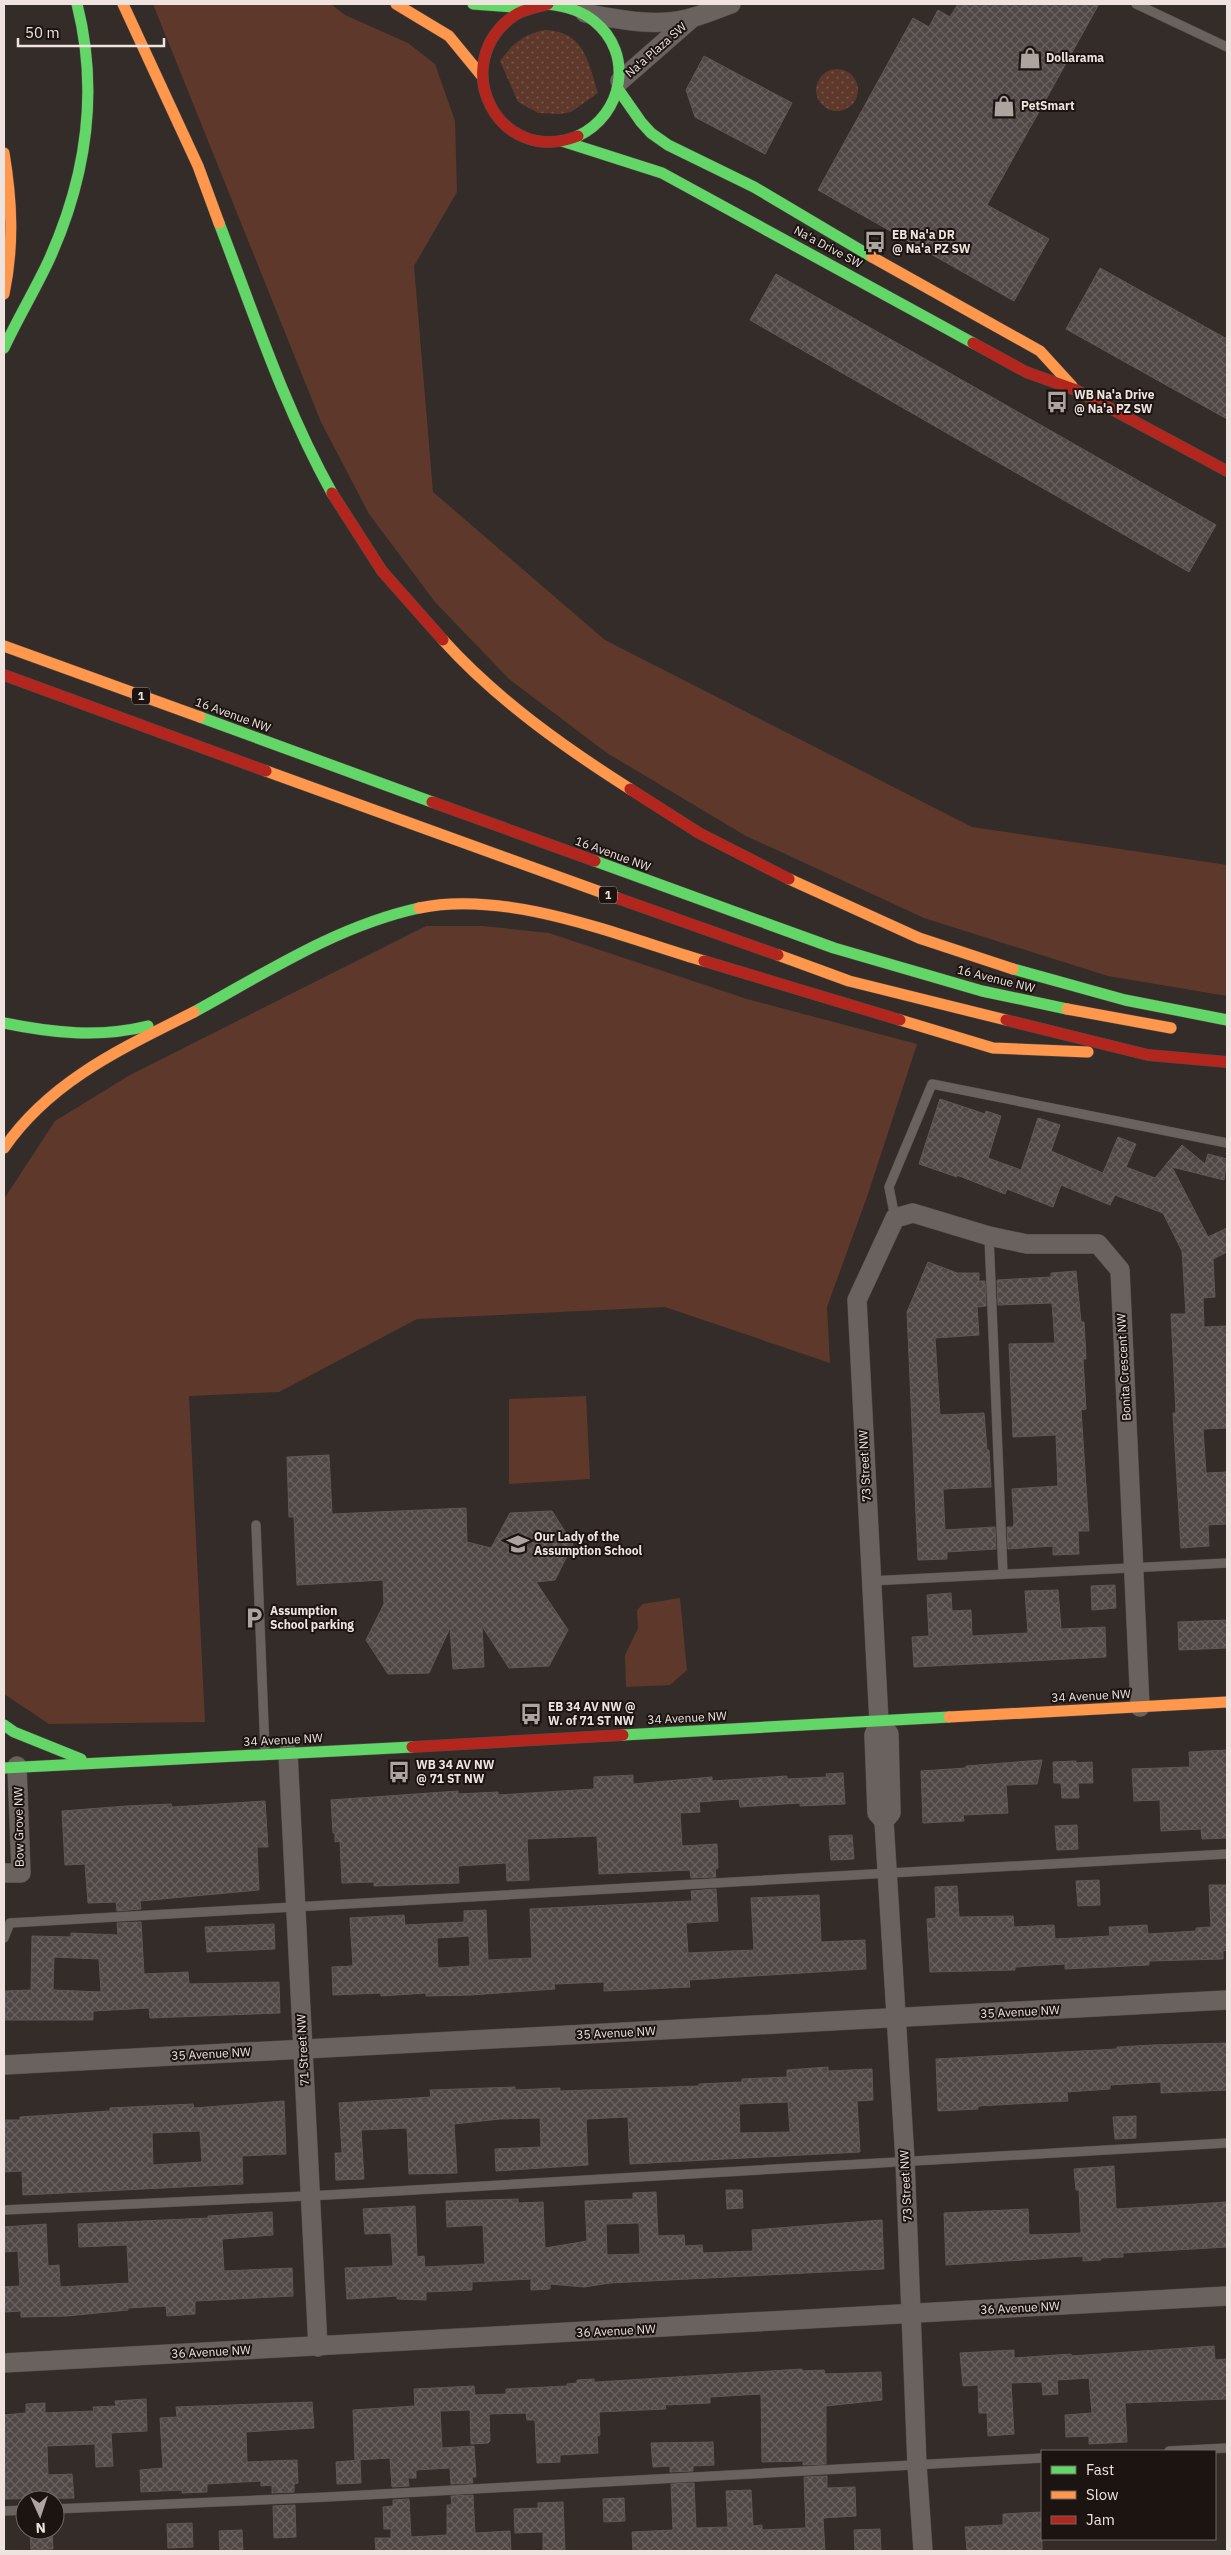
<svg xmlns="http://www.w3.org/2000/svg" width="1231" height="2555" viewBox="0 0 1231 2555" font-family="'IBM Plex Sans',sans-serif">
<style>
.grass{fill:url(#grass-dots)}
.park{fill:#5e382b}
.building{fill:url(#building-cross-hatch);stroke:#5e5754;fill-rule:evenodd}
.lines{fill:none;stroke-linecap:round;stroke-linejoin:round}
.lane-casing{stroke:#524a48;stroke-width:10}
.street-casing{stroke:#524a48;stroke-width:20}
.fast-casing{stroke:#524a48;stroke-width:12}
.slow-casing{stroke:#524a48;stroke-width:12}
.jam-casing{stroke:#524a48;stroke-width:12}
.lane{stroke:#69625f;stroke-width:9}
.street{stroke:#69625f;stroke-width:19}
.fast{stroke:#63d668;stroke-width:11}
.slow{stroke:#ff974d;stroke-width:11}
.jam{stroke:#b3261e;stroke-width:11}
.labels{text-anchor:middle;stroke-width:4;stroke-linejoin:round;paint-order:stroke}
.shield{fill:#1b1411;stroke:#afa5a1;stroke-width:1}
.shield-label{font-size:11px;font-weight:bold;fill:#eee3df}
.street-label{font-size:12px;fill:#eee3df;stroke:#1b1411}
.poi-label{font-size:12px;font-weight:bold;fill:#eee3df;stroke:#1b1411;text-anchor:start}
</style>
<defs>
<pattern id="grass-dots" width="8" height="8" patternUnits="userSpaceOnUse" patternTransform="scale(1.25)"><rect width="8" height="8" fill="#5e382b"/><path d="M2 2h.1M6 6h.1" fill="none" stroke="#755549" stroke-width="1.8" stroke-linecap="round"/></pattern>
<pattern id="building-cross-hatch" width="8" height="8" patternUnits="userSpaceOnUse" patternTransform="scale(1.25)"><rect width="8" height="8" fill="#4f4846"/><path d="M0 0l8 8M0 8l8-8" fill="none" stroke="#696260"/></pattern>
</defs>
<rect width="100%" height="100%" fill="#342c29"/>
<g class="grass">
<path d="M546,30C585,32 588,62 598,93L571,112L560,114L538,113L518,102L500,61C512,44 525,33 546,30Z"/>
<circle cx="837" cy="90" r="21"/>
</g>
<g class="park">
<polygon points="153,4 331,4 345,15 408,43 435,64 455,121 457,192 414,266 433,492 605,640 972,827 1227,865 1227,996 1108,976 924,918 746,836 607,753 509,679 435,602 369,514 321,422"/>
<polygon points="426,926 483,926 549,933 747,999 917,1044 868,1194 827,1307 830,1363 665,1307 417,1319 279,1392 189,1396 205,1722 49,1724 4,1694 4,1199 55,1121 130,1075"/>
<polygon points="586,1396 590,1479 509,1484 509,1399"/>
<polygon points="680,1598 687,1670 670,1685 626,1687 625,1655 638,1628 637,1610 643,1604"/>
</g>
<g class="building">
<polygon points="958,4 1099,4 987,205 1049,239 1014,301 818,190 913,18 929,27 938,10 950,17"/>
<polygon points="704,56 792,103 765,154 695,117 686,90"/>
<polygon points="1100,268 1227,339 1227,419 1066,329"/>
<polygon points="776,274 1216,525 1189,572 750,320"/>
<polygon points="940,1099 985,1114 986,1111 1001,1116 988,1158 1021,1170 1038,1118 1060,1125 1051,1151 1103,1173 1118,1137 1136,1144 1126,1167 1155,1178 1182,1145 1205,1164 1208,1154 1227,1159 1224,1180 1172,1167 1208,1237 1227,1228 1227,1252 1213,1259 1215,1297 1203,1298 1204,1327 1227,1326 1227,1428 1203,1429 1206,1473 1227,1472 1227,1524 1208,1525 1209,1546 1181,1548 1173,1413 1176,1413 1171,1314 1186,1314 1182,1251 1163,1213 1115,1195 1110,1205 1061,1185 1053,1207 1007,1189 1005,1194 957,1175 957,1177 919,1164"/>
<polygon points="928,1262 957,1273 979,1273 979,1281 985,1281 986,1306 977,1307 979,1335 935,1338 940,1415 984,1413 987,1450 989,1450 991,1487 943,1489 945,1530 995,1527 996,1549 947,1552 947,1559 918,1560 907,1312"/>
<polygon points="1076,1271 1081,1322 1084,1322 1086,1359 1083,1359 1086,1409 1081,1410 1089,1531 1078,1531 1079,1554 1053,1555 1053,1546 1008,1549 1007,1527 1013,1527 1014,1523 1012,1489 1058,1486 1056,1435 1013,1437 1009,1344 1055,1343 1052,1303 998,1305 997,1280 1051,1277 1051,1273"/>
<polygon points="329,1455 332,1514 466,1508 467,1542 491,1548 510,1513 552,1511 573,1544 555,1580 536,1582 568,1630 549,1666 509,1668 482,1626 484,1667 453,1669 450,1628 429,1673 388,1674 366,1640 384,1604 383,1580 297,1585 294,1517 289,1517 287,1457"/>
<polygon points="1115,1585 1116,1608 1092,1610 1091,1586"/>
<polygon points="1058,1590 1061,1629 1105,1627 1106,1657 914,1667 912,1637 929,1636 927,1595 951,1593 952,1611 971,1610 972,1636 1028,1633 1025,1591"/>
<polygon points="1227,1620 1227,1648 1179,1650 1178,1622"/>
<polygon points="1227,1750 1227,1838 1202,1839 1201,1829 1161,1831 1160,1800 1134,1801 1132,1769 1190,1767 1189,1752"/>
<polygon points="1042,1760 1037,1784 1006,1785 1008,1813 963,1815 964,1821 923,1823 921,1771 966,1768 966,1766"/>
<polygon points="1076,1761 1076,1763 1092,1762 1093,1783 1078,1783 1079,1798 1062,1798 1061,1783 1054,1783 1053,1762"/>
<polygon points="843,1773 845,1804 800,1806 800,1803 740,1807 739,1799 699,1802 700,1812 680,1813 682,1846 717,1844 718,1868 715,1869 716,1877 691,1878 690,1870 599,1874 597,1836 527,1839 529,1880 507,1881 506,1863 458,1866 459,1883 374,1886 374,1882 342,1883 340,1841 335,1842 335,1833 333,1833 331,1800 458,1791 458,1794 498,1792 498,1795 594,1789 594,1777 633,1775 633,1784 712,1777 712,1781 787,1776 787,1779 827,1777 826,1774"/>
<polygon points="265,1801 268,1847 257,1847 259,1890 140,1901 141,1909 117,1911 116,1902 88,1903 85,1864 65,1865 62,1811 127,1806 171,1804 172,1807"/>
<polygon points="1077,1825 1078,1849 1057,1850 1055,1826"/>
<polygon points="852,1835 854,1859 831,1860 829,1836"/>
<polygon points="1099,1880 1100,1905 1078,1906 1076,1881"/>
<polygon points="1209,1885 1227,1885 1227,1950 1223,1951 1223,1959 1149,1961 1149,1965 1065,1969 1065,1964 1015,1967 1015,1970 930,1972 927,1919 936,1918 935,1887 957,1886 959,1917 1013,1916 1014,1927 1054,1925 1055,1939 1110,1936 1109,1927 1147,1925 1148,1934 1196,1931 1196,1928 1211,1927"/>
<path d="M716,1889L718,1921L686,1923L688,1953L754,1950L751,1898L819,1895L821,1942L865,1940L866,1969L689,1980L690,1987L649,1989L604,1991V1982L554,1984L555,1989L471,1995L426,1996V1993L381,1996V1993L333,1995L332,1967L353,1966L350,1918L404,1915L405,1925L464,1922V1911L486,1910L488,1960L532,1958L530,1909L692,1901L691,1891ZM469,1936L470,1966L438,1968L437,1938Z"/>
<path d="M141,1922L144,1974L188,1972L189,1984L279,1982L280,2013L150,2018L149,2008L93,2011V2020H5L4,1991L31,1990L32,1936L71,1937V1933L118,1935L117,1923ZM54,1957L99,1959L101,1992L53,1990Z"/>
<polygon points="274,1924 275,1949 207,1952 205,1927"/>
<polygon points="1227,2043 1227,2090 1161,2093 1161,2082 1110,2085 1110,2089 1067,2092 1068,2101 978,2106 978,2109 938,2111 936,2059 1117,2049 1117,2047 1153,2045"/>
<path d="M828,2067V2071L872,2069L873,2100L857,2101L860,2152L630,2164L628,2117L586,2119L588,2165L496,2171L495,2149L541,2147L540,2118L500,2119L454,2124L457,2173L409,2174L407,2128L361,2130L364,2179L336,2180L335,2153H342L339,2103L431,2097L430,2090L515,2087V2090L560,2088V2091L699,2086V2084L742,2082V2079L787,2077V2070ZM788,2102L790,2132L740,2133L739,2104Z"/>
<path d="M284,2101L286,2154L242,2156L243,2184L23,2195L22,2171L4,2172V2120H20V2117L110,2111V2108L193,2104L194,2108ZM200,2131L202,2162L153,2165L152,2133Z"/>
<polygon points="1136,2116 1136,2138 1115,2139 1113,2117"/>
<polygon points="1114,2166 1116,2209 1227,2202 1227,2247 1123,2253 1123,2257 1101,2258 1101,2260 1083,2261 1083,2256 946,2265 944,2213 1028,2209 1029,2235 1081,2233 1079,2190 1076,2190 1074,2169"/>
<polygon points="726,2190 742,2190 743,2208 727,2209"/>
<path d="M656,2192L658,2236L684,2235L685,2246L702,2245L703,2253L753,2251L752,2230L882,2220L884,2269L610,2283L584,2287L550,2284V2289L531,2290V2279L472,2282V2290L426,2292V2300L397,2299V2296L347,2299L345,2268L393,2266L391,2233L365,2234L363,2209L415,2206L417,2257L424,2256L425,2267L485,2264L483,2225L447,2227L446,2201L518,2199V2203L543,2202L545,2248L587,2241L585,2201L633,2199V2193ZM639,2223L640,2254L607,2255L606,2224Z"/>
<polygon points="272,2212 273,2235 222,2239 224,2271 292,2268 293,2296 195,2301 195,2314 167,2316 166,2306 128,2308 128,2310 67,2316 21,2317 21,2311 4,2312 4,2287 20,2286 18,2251 4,2252 4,2227 46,2224 48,2266 59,2265 60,2287 129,2283 127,2245 79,2247 78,2224 208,2218 208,2216"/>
<polygon points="1214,2346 1215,2360 1227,2359 1227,2399 1125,2403 1127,2442 1089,2444 1089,2436 1066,2437 1065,2415 1092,2413 1089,2378 1057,2380 1058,2394 1043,2395 1042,2382 1011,2383 1014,2434 988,2436 987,2413 979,2413 978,2385 963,2386 960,2353 1014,2350 1014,2358 1071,2354 1071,2356"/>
<polygon points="802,2369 802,2371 824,2370 825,2374 881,2372 882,2400 826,2406 826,2464 803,2465 803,2461 762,2462 761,2394 710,2397 710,2403 665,2405 666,2409 599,2412 600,2435 597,2436 598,2453 560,2455 560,2462 537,2463 535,2420 527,2420 526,2413 489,2414 490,2441 488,2443 471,2444 470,2410 440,2411 442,2448 474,2446 476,2477 472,2477 473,2483 451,2484 450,2468 416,2470 416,2478 408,2478 409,2486 392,2487 390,2458 355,2460 353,2410 415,2406 414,2389 474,2386 475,2395 506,2394 506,2389 567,2386 567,2384 577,2383 577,2380 594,2379 594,2382 597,2382"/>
<polygon points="146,2399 147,2431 111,2433 113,2466 96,2467 95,2444 47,2446 48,2475 72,2474 74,2498 5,2499 4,2415 26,2413 26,2404 45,2403 45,2413 94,2411 93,2407 116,2406 115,2401"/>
<polygon points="312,2402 314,2428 246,2432 247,2462 297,2460 298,2483 294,2484 294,2492 272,2493 272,2485 261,2486 261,2481 207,2484 207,2492 182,2493 182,2490 141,2492 140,2470 163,2468 160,2418 177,2417 176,2407"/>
<polygon points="713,2442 714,2465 693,2466 693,2471 670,2472 670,2466 653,2467 651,2443"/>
<polygon points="360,2460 361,2483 337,2484 336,2462"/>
<polygon points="827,2476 827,2488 855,2487 856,2516 823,2518 825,2551 633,2551 632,2532 673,2530 671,2484 694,2483 696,2528 728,2527 726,2491 751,2490 753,2526 762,2525 762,2530 806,2528 804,2477"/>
<polygon points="473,2495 475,2533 510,2531 511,2551 376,2551 375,2538 391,2538 391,2529 384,2529 383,2507 393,2506 393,2500 409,2499 411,2537 447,2535 447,2505 452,2505 451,2496"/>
<polygon points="624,2498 625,2521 604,2522 603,2499"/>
<polygon points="563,2502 565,2551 543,2551 543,2532 515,2533 514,2509 538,2508 538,2503"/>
<polygon points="295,2505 296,2537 274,2538 273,2506"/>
<polygon points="1042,2512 1042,2551 967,2551 965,2527 1003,2525 1003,2514"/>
<polygon points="192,2523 193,2547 168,2548 167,2524"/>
<polygon points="880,2529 881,2551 855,2551 854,2530"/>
<polygon points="30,2530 52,2530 53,2549 31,2550"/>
<polygon points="242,2530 243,2551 220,2551 219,2531"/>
</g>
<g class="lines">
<g class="lane-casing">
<g id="lane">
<polyline points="1136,4 1227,47"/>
<polyline points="895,1218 889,1187 932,1084 1227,1143"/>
<polyline points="989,1236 1003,1574"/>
<polyline points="256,1525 265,1752"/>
<polyline points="870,1581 1227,1563"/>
<polyline points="4,1938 10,1923 1227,1854"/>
<polyline points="4,2210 327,2195 1227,2143"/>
<polyline points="1169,2451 1227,2448"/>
<polyline points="55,2509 327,2497 1042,2458"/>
<polyline points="4,2511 25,2510"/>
</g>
</g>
<g class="street-casing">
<g id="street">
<path d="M585,13C620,20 659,28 694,17C706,14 719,8 731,4"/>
<polyline points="620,81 692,18"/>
<polyline points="879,1722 889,1734 891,1813 884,1821 905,2160 917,2465 923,2551"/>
<polyline points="288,1753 318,2347"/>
<polyline points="884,1821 877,1813 874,1735 879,1722 857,1300 895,1218 913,1213 989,1236 1027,1244 1098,1244 1120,1270 1140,1707"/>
<polyline points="4,1873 21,1873 17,1766"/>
<polyline points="4,2065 1227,2000"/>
<polyline points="4,2363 1227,2296"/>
</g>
</g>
<g class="fast-casing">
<g id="fast">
<polyline points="473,4 526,8"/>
<path d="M548,4C565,6 581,10 594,21C635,54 623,115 578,136"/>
<polyline points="618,89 641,122 651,133 668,145 754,187 872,257"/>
<polyline points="562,141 662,173 973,343"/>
<path d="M219,223C254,314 284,407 332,493"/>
<path d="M4,348C18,318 35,290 49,260C86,178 99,91 77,4"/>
<polyline points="200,717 432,802"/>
<polyline points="595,861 834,948 982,991 1067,1009"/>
<polyline points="1013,969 1125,1000 1227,1020"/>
<path d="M194,1012C267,972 337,926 419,908"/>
<path d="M4,1023C53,1033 99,1038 148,1026"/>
<polyline points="4,1725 14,1732 81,1759"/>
<polyline points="623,1735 949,1717"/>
<polyline points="4,1768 412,1747"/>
</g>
</g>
<g class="slow-casing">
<g id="slow">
<polyline points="123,4 198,166 219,223"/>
<polyline points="396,4 449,36 481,75"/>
<path d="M4,153C12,201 14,246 4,294"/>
<polyline points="872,257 1040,351 1072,386"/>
<path d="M443,640C496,699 564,747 630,789"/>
<polyline points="4,646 200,717"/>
<polyline points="266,771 617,898"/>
<polyline points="789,879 919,938 1013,969"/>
<path d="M419,908C508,889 619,936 704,961"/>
<polyline points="778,955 849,981 1006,1020"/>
<polyline points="1067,1009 1171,1028"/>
<polyline points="900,1020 993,1048 1088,1052"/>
<path d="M4,1148C51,1080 123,1048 194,1012"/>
<polyline points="949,1717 1227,1702"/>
</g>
</g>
<g class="jam-casing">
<g id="jam">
<path d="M548,4C538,7 524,9 515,15C446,62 497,168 578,136"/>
<polyline points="973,343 1026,372 1076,390 1227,471"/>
<polyline points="332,493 382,571 443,640"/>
<polyline points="4,675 266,771"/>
<polyline points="630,789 699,833 789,879"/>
<polyline points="432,802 595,861"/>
<polyline points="617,898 778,955"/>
<polyline points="704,961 900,1020"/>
<polyline points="1006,1020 1148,1055 1227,1062"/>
<polyline points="412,1747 623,1735"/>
</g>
</g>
<use href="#lane" class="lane"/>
<use href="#street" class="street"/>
<use href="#fast" class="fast"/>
<use href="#slow" class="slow"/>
<use href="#jam" class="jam"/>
</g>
<defs>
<g id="shop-bare" transform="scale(1.725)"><path d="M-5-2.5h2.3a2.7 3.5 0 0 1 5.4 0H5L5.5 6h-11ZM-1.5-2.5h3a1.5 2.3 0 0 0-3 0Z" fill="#ada39f" stroke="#1b1411" stroke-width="2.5" paint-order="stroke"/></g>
<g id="bus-bare" transform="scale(1.725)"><path d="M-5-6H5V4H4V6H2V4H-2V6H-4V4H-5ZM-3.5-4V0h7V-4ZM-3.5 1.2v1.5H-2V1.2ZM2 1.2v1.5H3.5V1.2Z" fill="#ada39f" stroke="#1b1411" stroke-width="2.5" paint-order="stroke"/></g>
<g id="school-bare" transform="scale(1.725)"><path d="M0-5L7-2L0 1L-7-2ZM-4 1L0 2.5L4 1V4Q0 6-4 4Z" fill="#ada39f" stroke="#1b1411" stroke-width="2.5" paint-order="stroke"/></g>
<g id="parking-bare" transform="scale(1.725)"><path d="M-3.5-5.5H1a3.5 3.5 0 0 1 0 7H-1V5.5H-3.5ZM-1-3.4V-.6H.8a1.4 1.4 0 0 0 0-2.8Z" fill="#ada39f" stroke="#1b1411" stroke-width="2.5" paint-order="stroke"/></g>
</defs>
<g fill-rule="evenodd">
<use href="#shop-bare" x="1030" y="58"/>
<use href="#shop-bare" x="1004" y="106"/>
<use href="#bus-bare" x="875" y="242"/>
<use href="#bus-bare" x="1057" y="402"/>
<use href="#school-bare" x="518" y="1544"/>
<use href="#parking-bare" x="254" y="1618"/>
<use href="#bus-bare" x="531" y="1714"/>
<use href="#bus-bare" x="399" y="1772"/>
</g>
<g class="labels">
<g class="shield">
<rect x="132" y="687.5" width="18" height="17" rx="4"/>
<rect x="599" y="886.5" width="18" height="17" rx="4"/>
</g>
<g class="shield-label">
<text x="141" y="700">1</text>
<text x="608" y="899">1</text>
</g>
<g class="street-label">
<text transform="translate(656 50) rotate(-41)" y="4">Na'a Plaza SW</text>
<text transform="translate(828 247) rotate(28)" y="4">Na'a Drive SW</text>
<text transform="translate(233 715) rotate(20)" y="4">16 Avenue NW</text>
<text transform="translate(613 854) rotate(20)" y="4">16 Avenue NW</text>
<text transform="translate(996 979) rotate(14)" y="4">16 Avenue NW</text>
<text transform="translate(1124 1367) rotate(-93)" y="4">Bonita Crescent NW</text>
<text transform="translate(865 1466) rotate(-93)" y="4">73 Street NW</text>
<text transform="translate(1091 1696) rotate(-3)" y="4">34 Avenue NW</text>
<text transform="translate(687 1718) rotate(-3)" y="4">34 Avenue NW</text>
<text transform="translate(283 1740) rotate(-3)" y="4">34 Avenue NW</text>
<text transform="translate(19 1827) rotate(-91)" y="4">Bow Grove NW</text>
<text transform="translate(1020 2012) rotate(-3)" y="4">35 Avenue NW</text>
<text transform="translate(616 2033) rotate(-3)" y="4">35 Avenue NW</text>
<text transform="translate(303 2050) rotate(-93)" y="4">71 Street NW</text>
<text transform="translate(211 2054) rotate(-3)" y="4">35 Avenue NW</text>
<text transform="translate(906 2186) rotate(-93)" y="4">73 Street NW</text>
<text transform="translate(1020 2308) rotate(-3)" y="4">36 Avenue NW</text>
<text transform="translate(616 2331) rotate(-3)" y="4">36 Avenue NW</text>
<text transform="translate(211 2352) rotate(-3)" y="4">36 Avenue NW</text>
</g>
<g class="poi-label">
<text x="1046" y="62">Dollarama</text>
<text x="1021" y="110">PetSmart</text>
<text x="892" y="239">EB Na'a DR<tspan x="892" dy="14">@ Na'a PZ SW</tspan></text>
<text x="1074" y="399">WB Na'a Drive<tspan x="1074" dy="14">@ Na'a PZ SW</tspan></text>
<text x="534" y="1541">Our Lady of the<tspan x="534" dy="14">Assumption School</tspan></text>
<text x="270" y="1615">Assumption<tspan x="270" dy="14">School parking</tspan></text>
<text x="548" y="1711">EB 34 AV NW @<tspan x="548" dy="14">W. of 71 ST NW</tspan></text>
<text x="416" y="1769">WB 34 AV NW<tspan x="416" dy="14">@ 71 ST NW</tspan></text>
</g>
</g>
<rect width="1231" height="2555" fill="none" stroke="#eee3df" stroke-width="10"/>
<rect x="1041" y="2450" width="175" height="90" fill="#1b1411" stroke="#6f6763"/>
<rect x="1051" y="2466" width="25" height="8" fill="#63d668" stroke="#6f6763"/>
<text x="1086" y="2475" font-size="15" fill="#eee3df">Fast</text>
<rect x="1051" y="2491" width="25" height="8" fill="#ff974d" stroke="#6f6763"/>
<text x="1086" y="2500" font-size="15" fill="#eee3df">Slow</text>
<rect x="1051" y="2516" width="25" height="8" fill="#b3261e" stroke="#6f6763"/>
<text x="1086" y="2525" font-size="15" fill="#eee3df">Jam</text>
<g transform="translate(40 2515) rotate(177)"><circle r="24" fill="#1b1411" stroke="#6f6763"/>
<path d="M0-4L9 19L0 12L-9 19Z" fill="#ada39f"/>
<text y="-8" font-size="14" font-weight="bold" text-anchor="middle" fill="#eee3df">N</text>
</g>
<path d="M18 38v8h146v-8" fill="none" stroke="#eee3df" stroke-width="2.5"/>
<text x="25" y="38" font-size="15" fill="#eee3df" stroke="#1b1411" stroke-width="4" paint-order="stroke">50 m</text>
</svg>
